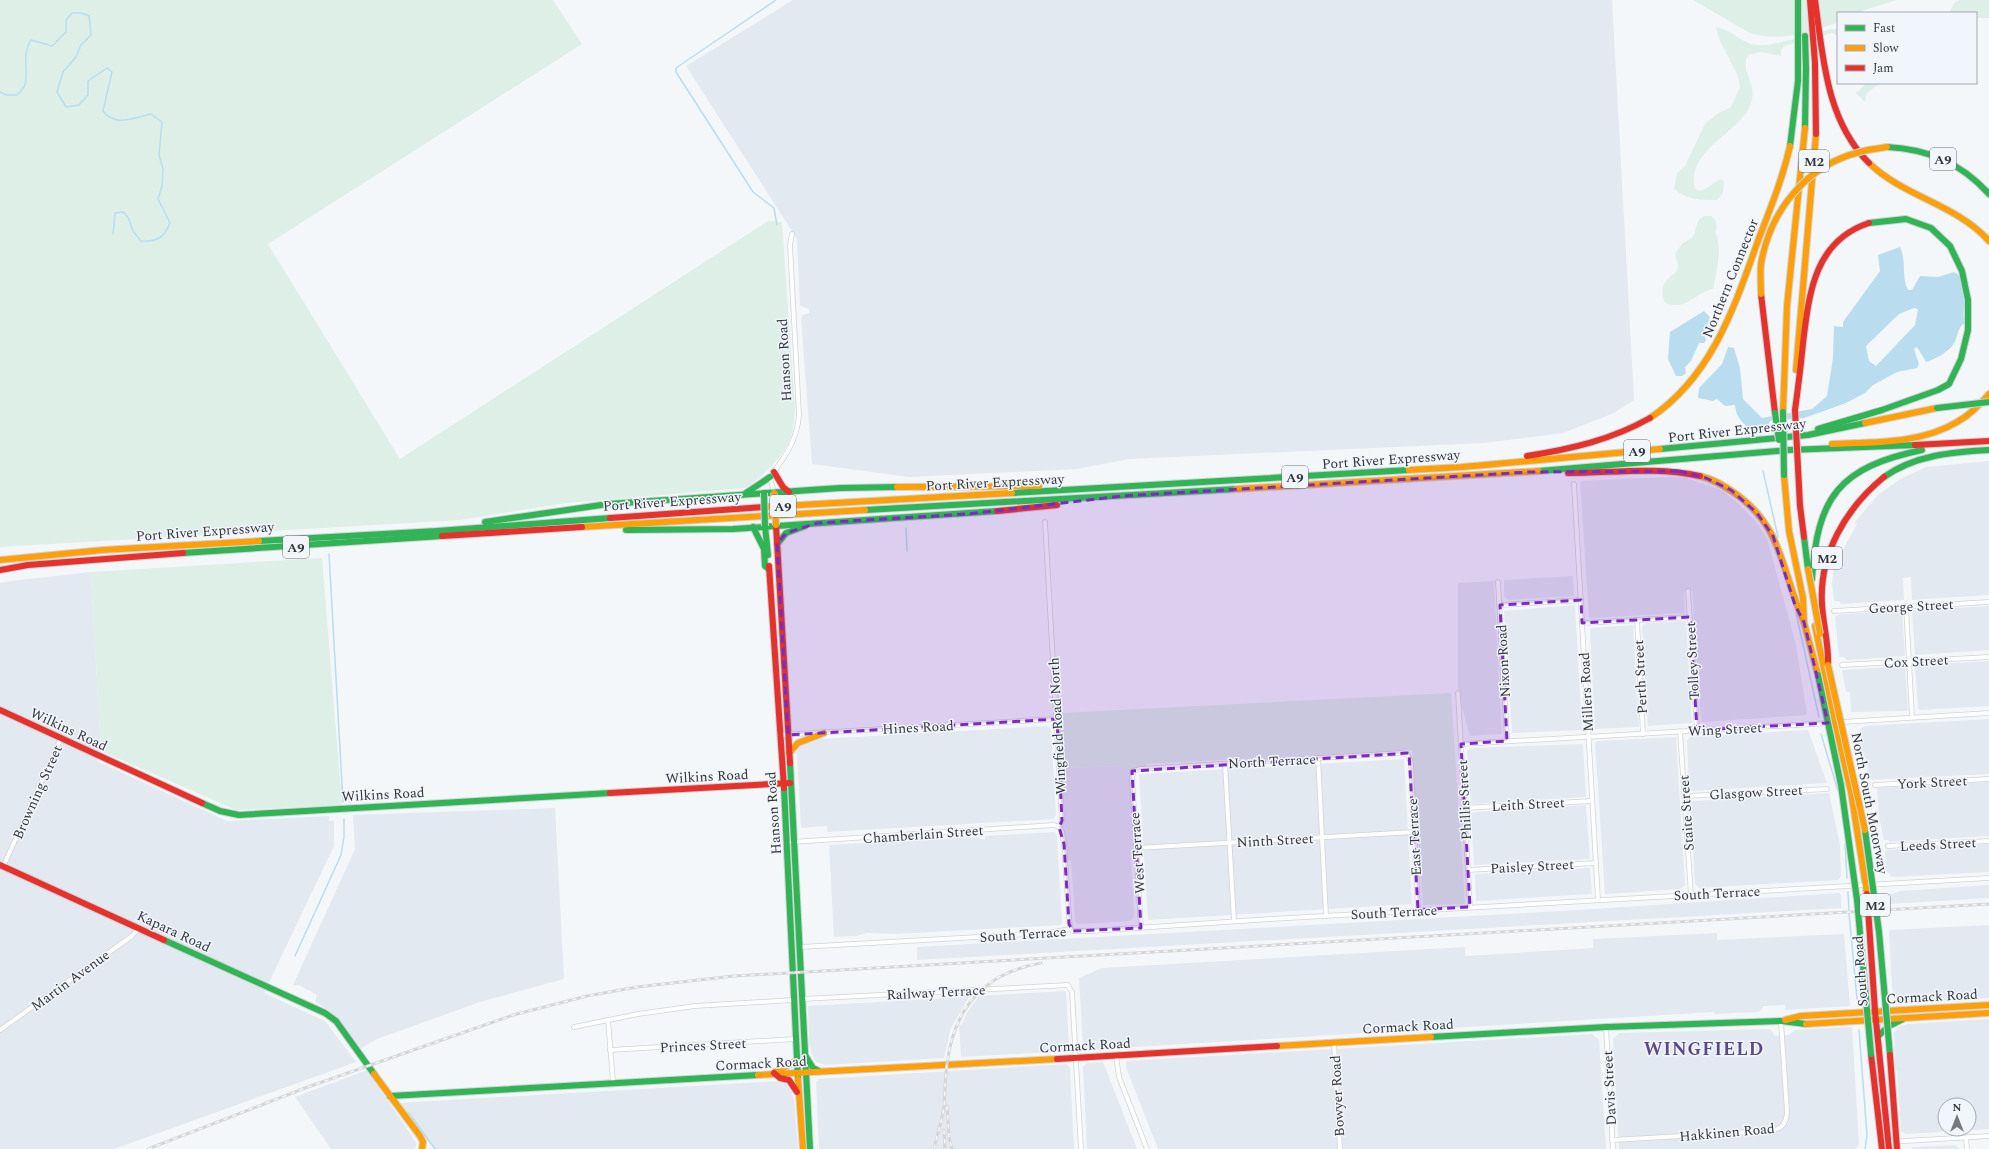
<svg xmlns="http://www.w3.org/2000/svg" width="1989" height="1149" viewBox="0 0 1989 1149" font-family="Spectral,serif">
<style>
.built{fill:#e3e9f1;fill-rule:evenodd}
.green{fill:#ddefe7}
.water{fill:#b9dcef;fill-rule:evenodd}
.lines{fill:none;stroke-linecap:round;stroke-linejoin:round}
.stream{stroke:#b9dcef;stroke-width:1.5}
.street-casing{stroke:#d1d4d6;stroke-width:5.5}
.fast-casing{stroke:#d1d4d6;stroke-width:8}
.slow-casing{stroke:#d1d4d6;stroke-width:8}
.jam-casing{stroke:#d1d4d6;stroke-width:8}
.street{stroke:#fdfefe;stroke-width:4}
.fast{stroke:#30b455;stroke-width:6}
.slow{stroke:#ff9f0a;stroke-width:6}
.jam{stroke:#e5322d;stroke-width:6}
.rail-casing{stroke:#d5d5d6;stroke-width:3}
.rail{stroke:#f1f6fd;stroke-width:1.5;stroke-dasharray:4.5;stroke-linecap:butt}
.fast-bridge-casing{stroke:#d1d4d6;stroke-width:8;stroke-linecap:butt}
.slow-bridge-casing{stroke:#d1d4d6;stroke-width:8;stroke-linecap:butt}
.jam-bridge-casing{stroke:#d1d4d6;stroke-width:8;stroke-linecap:butt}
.fast-bridge{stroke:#30b455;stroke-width:6}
.slow-bridge{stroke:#ff9f0a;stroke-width:6}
.jam-bridge{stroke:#e5322d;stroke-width:6}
.marked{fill:#7b2cbf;fill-opacity:0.2;stroke:#7b2cbf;stroke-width:3;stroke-dasharray:8 5;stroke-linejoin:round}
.labels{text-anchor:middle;stroke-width:3;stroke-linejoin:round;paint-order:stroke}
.shield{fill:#f1f6fd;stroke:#6c6f73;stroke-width:1}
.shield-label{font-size:13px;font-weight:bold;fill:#333538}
.street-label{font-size:14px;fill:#333538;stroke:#f1f6fd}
.district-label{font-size:18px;font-weight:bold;letter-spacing:1px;fill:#5d4886;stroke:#f1f6fd}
</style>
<rect width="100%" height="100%" fill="#f4f7fa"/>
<g class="built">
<polygon points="793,0 1612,0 1634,400 1614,413 1563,433 1483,443 1129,459 1077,469 909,477 812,464 801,319 803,315 809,313 809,309 800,306 797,239 686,66"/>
<polygon points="1989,461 1989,595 1912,600 1911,577 1903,578 1904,600 1841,604 1839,601 1834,601 1832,582 1834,566 1857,524 1854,523 1877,496 1900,479 1926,467"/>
<polygon points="1669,477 1686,478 1722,490 1739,504 1757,523 1767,538 1796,645 1807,714 1806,715 1703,722 1701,721 1692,590 1684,591 1685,613 1589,618 1580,481"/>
<polygon points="91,572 101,751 97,761 227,821 329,816 329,821 334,821 334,846 264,993 325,1021 356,1062 114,1149 0,1149 0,583 11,581"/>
<polygon points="1573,576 1574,596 1508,600 1504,596 1504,580"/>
<polygon points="1494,581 1502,734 1470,736 1458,693 1458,583"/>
<polygon points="1575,605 1582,730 1512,733 1504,611"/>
<polygon points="1989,606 1989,650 1915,655 1912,612 1914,610"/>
<polygon points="1902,611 1905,656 1847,660 1844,657 1839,657 1835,617 1840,614"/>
<polygon points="1686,621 1692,723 1648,726 1642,626 1646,623"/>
<polygon points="1633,625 1639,727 1595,729 1590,629 1592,628"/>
<polygon points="1989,661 1989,706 1920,710 1918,708 1915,665"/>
<polygon points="1905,666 1908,711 1851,712 1850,692 1846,692 1842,670"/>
<polygon points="1989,719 1989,774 1868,780 1867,759 1860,759 1856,740 1860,729 1865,726"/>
<polygon points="1047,726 1051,729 1056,815 1053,819 827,832 827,826 801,828 797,751 800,747 820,739"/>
<polygon points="1808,730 1827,783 1693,791 1689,789 1687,740 1690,737"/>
<polygon points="1676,737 1685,885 1680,889 1605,894 1595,743 1598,741"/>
<polygon points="1583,744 1586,797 1471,804 1467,751 1471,748"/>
<polygon points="1404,759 1412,904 1148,920 1139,774"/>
<polygon points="1125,766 1134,771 1137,857 1131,857 1134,917 1131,921 1078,924 1075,921 1071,861 1065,861 1059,827 1062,821 1059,768"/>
<polygon points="1989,782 1989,836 1889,842 1889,840 1884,840 1879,817 1877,788"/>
<polygon points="1829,793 1840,845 1841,875 1839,880 1699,888 1695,884 1690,804 1693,801"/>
<polygon points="1586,805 1590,859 1474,865 1471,814 1474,812"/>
<polygon points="555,808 564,979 480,1002 377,1039 360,1049 332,1013 315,1001 317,995 301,986 293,985 355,849 353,815"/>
<polygon points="1055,832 1057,837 1062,922 1060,925 895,934 868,933 855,936 834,937 829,845 979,837 980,839 985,839 985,836"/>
<polygon points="1989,844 1989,872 1892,877 1886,870 1885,850"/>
<polygon points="1590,868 1592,894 1476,901 1475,874"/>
<polygon points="1989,885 1989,898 1889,904 1888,895 1900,891"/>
<polygon points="1839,893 1841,896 1841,908 917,960 917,947 1578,910"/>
<polygon points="1989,925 1989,998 1897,1003 1892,986 1889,930"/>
<polygon points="1717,933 1717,940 1844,934 1850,1006 1785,1010 1785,1005 1764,1006 1759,1012 1714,1014 1714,1012 1086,1050 1083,1047 1079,978 1102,968 1465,947 1465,956 1593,948 1593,939"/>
<polygon points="1066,991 1069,1049 1067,1051 961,1057 959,1025 961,1025 968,1011 979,996"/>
<polygon points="969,997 951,1028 944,1058 825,1065 816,1062 812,1054 809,1043 808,1006"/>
<path d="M1989,1019V1129L1906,1134L1901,1131L1897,1071L1895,1070L1894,1032L1900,1026L1909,1024ZM1945,1105H1969V1129H1945Z"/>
<polygon points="1852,1027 1859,1145 1855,1149 1619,1149 1613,1039 1619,1033 1767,1029 1771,1030 1775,1036 1789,1035 1795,1030"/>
<polygon points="1592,1034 1599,1040 1606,1149 1158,1149 1126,1067 1126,1061"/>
<polygon points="1103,1062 1137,1149 1087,1149 1083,1067 1087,1063"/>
<polygon points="1067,1064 1070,1068 1074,1149 819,1149 816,1082 819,1079"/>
<polygon points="367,1070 417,1144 414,1149 331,1149 295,1097"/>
<polygon points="782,1081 786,1083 790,1088 794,1099 798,1149 434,1149 397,1103"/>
<polygon points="1955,1145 1960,1149 1912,1149 1912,1147"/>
</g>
<g class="green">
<path d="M0,0H553L582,44L268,244L400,459L768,221L782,222L795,408C794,417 794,427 791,436C787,453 760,480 745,488L567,503L460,520L0,547Z"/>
<path d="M1693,0H1897L1864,10L1859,13H1838V22C1810,33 1777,43 1748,32Z"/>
<polygon points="1960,0 1989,0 1989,18 1976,18 1976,13 1949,13 1955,2"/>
<path d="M1716,27C1731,29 1741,43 1756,45C1774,47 1813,33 1832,29H1838V36L1832,33L1784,46L1781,50V56L1761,52L1748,55C1738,74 1764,86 1746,113C1730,136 1686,154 1695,189C1706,194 1711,183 1720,179L1724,181L1723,193L1717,200C1701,200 1686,200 1674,189L1677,173L1685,166L1705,124L1717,114L1731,107L1740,87L1737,74L1719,39Z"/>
<polygon points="1867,83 1880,83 1866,94 1865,102 1856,93"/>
<path d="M1704,216H1711L1714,218L1717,227L1715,232C1723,244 1716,276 1713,289C1692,294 1688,311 1665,303C1659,288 1664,280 1677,271L1678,266L1675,254C1678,250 1680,246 1683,243C1686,241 1689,240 1692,238C1698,230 1694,221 1704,216Z"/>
<polygon points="322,558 342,805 236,810 101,751 91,572"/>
<polygon points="1451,693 1465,904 1423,905 1412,750 1146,764 1146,768 1134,771 1125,766 1059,768 1057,719 1063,713"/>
</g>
<g class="water">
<path d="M1900,247C1907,262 1901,277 1908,290H1912L1920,276L1938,277L1954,272C1975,282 1959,308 1965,323C1957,327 1958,338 1953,345C1947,353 1935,359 1926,362L1917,347L1914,349L1919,364L1917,368L1897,372L1873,385L1865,393L1846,403L1804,418L1770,421L1766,431L1754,432C1744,424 1736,419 1735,405L1725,406L1717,399L1713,401L1698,398L1699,388L1722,364L1728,347L1734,348L1740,368L1743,399L1762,418L1812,409L1827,396L1833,358L1834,326L1843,327V322L1880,271L1878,255ZM1914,308L1918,309L1915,325L1876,366L1869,361L1866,346L1899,314Z"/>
<polygon points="1704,311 1710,317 1704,335 1706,340 1704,343 1699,343 1691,361 1685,367 1686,373 1682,376 1676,376 1668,359 1670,332"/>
</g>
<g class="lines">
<g class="stream">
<polyline points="776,0 676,68 676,72 753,192 774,208 777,225"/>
<path d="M0,92L6,95H17C20,92 24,88 25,85C29,68 21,56 31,40L52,46L66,32V20L72,13H81L89,16L91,35L81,45L76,57L63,72L57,92L66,107L79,105L88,95V81L107,68L112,72L103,111C115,127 133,118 151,114L162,122L159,155L163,169L162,186L158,199L170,223C164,238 157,242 141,241L133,231L128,217L123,212L115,213L113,234"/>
<polyline points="1763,471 1778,537"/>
<polyline points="906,528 907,551"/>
<polyline points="329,554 343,802"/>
<polyline points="1796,613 1819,717"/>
<polyline points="1821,734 1838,791"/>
<polyline points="1845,844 1847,878"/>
<polyline points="1848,892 1849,910"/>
<polyline points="1849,913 1857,999"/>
<polyline points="295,956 341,855 344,837 344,819"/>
<polyline points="1859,1030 1867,1135 1865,1149"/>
<polyline points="409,1113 435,1149"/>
</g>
<g class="street-casing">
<g id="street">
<path d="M773,473C787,454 797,439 799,415L790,245L792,234"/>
<polyline points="770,477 774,493"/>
<polyline points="1574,484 1598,900"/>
<polyline points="1045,522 1062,821 1059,827 1062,832 1064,844 1070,929"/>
<polyline points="1498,582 1507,741"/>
<polyline points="1688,591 1697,730"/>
<polyline points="1500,605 1581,600"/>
<polyline points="1906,606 1912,717"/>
<polyline points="1834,611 1989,602"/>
<polyline points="1637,620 1643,734"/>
<polyline points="1582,623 1690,617"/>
<polyline points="1842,665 1989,657"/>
<polyline points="1458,693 1470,907"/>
<polyline points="1842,722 1989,713"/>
<polyline points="1680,731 1691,895"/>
<polyline points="779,735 1057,719"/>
<polyline points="1461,744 1829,723"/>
<polyline points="1318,758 1326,916"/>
<polyline points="1225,764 1234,921"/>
<polyline points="1875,785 1989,779"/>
<polyline points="1685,796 1827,789"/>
<polyline points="1464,808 1592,801"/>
<polyline points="792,842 1054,825 1059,827"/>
<polyline points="1888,846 1989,841"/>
<polyline points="1136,848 1414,832"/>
<polyline points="3,867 61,738"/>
<polyline points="1468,870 1596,863"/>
<polyline points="1141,928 1132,777 1134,771 1139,769 1402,753 1408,755 1411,763 1418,910"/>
<polyline points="800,947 1048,933 1070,929 1073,931 1091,931 1271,919 1989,878"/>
<polyline points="802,999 1068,985 1072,992 1081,1149"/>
<polyline points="608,1020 613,1082"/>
<polyline points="574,1027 638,1014 695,1006 793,1000"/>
<polyline points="1606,1027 1613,1149"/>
<polyline points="0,1030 132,936 139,928"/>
<polyline points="1334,1042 1340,1149"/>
<polyline points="610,1050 795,1039"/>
<polyline points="1116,1055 1119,1077 1147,1149"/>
<polyline points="1966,1138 1967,1149"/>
<path d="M1612,1140L1770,1131C1782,1129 1786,1124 1787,1112L1781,1021"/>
<polyline points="1888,1142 1989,1136"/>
</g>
</g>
<g class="fast-casing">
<g id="fast">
<polyline points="1805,128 1806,68 1805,36"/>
<polyline points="1790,146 1798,81 1798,0"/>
<path d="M1887,147C1928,149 1961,163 1989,194"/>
<polyline points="1818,429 1882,410 1938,390 1949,384 1961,359 1968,330 1968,300 1962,271 1950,246 1931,228 1906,219 1869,223"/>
<polyline points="1660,449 1808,435 1865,423"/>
<polyline points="1539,471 1789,450 1915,445"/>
<path d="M1884,477C1915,455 1952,452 1989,450"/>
<polyline points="746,493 770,477"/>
<polyline points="1012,493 1409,470"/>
<polyline points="865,510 1236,489"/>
<polyline points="485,522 608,504 840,488 897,487"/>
<polyline points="765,526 768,555"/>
<polyline points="753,527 764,549 765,566 769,569"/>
<polyline points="626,530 733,529 997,511"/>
<polyline points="1804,537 1808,569"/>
<polyline points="259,541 437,531 610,518"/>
<polyline points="777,544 786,533 805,526"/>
<polyline points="183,553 442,536"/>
<path d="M1812,579C1817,496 1840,467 1922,450"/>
<polyline points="790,763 810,1149"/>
<polyline points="784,788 798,1079"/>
<polyline points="202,803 220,811 239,815 610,793"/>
<polyline points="164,940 325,1013 336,1021 374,1074"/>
<polyline points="1878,1036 1889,1026 1903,1019"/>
<polyline points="1431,1037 1606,1027 1781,1021 1806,1024"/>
<polyline points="805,1055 813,1068 819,1071"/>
<polyline points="390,1096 758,1075"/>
</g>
</g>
<g class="slow-casing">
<g id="slow">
<path d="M1869,163C1904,197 1956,204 1989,241"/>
<polyline points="1796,370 1816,134"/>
<polyline points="1783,412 1787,306 1805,128"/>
<path d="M1650,418C1713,376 1735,305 1759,238C1771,207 1783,177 1790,146"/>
<polyline points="1865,423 1937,408"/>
<path d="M1832,444C1873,442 1921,444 1957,422C1970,415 1979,405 1989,394"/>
<polyline points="1409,470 1462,467 1660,449"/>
<polyline points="1784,475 1789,531 1803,598 1804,622 1818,675"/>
<path d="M1700,476C1713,479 1725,486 1736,494C1784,528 1782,574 1804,622"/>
<polyline points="897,487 1039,486"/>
<polyline points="1236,489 1539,471"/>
<polyline points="764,507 1012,493"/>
<polyline points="582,527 865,510"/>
<polyline points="0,560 103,550 259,541"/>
<polyline points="1815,626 1835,722"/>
<polyline points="1835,722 1851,792 1867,894"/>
<polyline points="789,753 798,743 824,733"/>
<polyline points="1785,1020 1801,1016 1989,1005"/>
<polyline points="1806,1024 1989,1013"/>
<polyline points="1277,1046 1431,1037"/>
<polyline points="775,1072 796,1061"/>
<polyline points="374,1074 420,1136 423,1142 422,1149"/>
<polyline points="758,1075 1057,1059"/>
<polyline points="798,1079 803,1149"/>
</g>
</g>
<g class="jam-casing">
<g id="jam">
<polyline points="1810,0 1815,63 1816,134"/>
<path d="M1815,0C1823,57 1826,120 1869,163"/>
<polyline points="1761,294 1775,413"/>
<path d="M1795,410C1798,388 1801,365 1803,343C1809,294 1814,241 1869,223"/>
<polyline points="1915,445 1989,441"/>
<path d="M1527,456C1571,449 1611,440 1650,418"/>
<polyline points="774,472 783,487 789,492"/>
<path d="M1568,473C1612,473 1656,466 1700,476"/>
<polyline points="997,511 1057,505"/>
<polyline points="610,518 764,507"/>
<polyline points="776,525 790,763"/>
<polyline points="442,536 582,527"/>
<polyline points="769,566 784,788"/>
<polyline points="0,570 28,565 183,553"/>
<path d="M1828,665C1829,644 1823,625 1822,604C1819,554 1846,508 1884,477"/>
<polyline points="0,710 202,803"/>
<polyline points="610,793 790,783"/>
<polyline points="0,865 164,940"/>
<polyline points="1867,894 1875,1011 1889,1149"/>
<polyline points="1871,1054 1882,1149"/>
<polyline points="1057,1059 1277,1046"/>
<polyline points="774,1073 780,1078 789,1080 797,1092"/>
</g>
</g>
<use href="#street" class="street"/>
<use href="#fast" class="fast"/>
<use href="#slow" class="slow"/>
<use href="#jam" class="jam"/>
<g class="rail-casing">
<g id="rail">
<polyline points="947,1106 949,1137 952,1149"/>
<polyline points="944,1130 945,1149"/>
<polyline points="148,1149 305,1088 513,1015 587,996 637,987 734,976 1989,904"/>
<path d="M934,1149C937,1135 942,1121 944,1107C945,1093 945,1078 947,1064C954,1008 983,973 1041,963"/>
</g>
</g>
<use href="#rail" class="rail"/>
<g class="fast-bridge-casing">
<g id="fast-bridge">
<polyline points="1937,408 1989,402"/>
<polyline points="1783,412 1784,475"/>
<polyline points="1775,413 1779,440"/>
<polyline points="764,493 765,526"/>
<polyline points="1818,675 1841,785 1857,900 1871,1054"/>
<polyline points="1865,830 1879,932 1890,1055"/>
</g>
</g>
<g class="slow-bridge-casing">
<g id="slow-bridge">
<path d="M1761,294C1761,284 1760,273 1761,264C1770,210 1807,165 1860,152C1869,149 1878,149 1887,147"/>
<polyline points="774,493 776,525"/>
<polyline points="1808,569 1820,634"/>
<polyline points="1828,665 1865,830"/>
</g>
</g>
<g class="jam-bridge-casing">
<g id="jam-bridge">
<polyline points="1795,410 1800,506 1804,537"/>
<polyline points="1890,1055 1897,1149"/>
</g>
</g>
<use href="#fast-bridge" class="fast-bridge"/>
<use href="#slow-bridge" class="slow-bridge"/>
<use href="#jam-bridge" class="jam-bridge"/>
</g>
<path class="marked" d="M1679,471L1706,478L1731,490L1757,513L1773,536L1795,605L1804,622L1828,723L1697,730L1690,617L1582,623L1581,600L1500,605L1507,741L1461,744L1470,907L1418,910L1409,753L1132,771L1141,928L1073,931L1069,924L1064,844L1059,827L1062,821L1057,719L788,735L777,544L786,533L817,523L967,514L1122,496L1529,472Z"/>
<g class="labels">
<g class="shield">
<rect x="1930" y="148" width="26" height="22" rx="3"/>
<rect x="1799" y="150" width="30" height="22" rx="3"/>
<rect x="1624" y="440" width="26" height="22" rx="3"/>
<rect x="1282" y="466" width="26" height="22" rx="3"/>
<rect x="770" y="495" width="26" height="22" rx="3"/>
<rect x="283" y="536" width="26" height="22" rx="3"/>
<rect x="1812" y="547" width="30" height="22" rx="3"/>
<rect x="1860" y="894" width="30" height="22" rx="3"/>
</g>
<g class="shield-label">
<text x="1943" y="164">A9</text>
<text x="1814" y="166">M2</text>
<text x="1637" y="456">A9</text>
<text x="1295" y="482">A9</text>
<text x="783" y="511">A9</text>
<text x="296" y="552">A9</text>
<text x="1827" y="563">M2</text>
<text x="1875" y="910">M2</text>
</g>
<g class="street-label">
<text transform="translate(1730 278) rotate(-68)" y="5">Northern Connector</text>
<text transform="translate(784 360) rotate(-93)" y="5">Hanson Road</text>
<text transform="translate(1737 430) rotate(-6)" y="5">Port River Expressway</text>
<text transform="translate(1391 459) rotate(-4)" y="5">Port River Expressway</text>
<text transform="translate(995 482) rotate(-3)" y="5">Port River Expressway</text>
<text transform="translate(672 501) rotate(-4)" y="5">Port River Expressway</text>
<text transform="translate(205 531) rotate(-4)" y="5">Port River Expressway</text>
<text transform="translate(1911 606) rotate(-3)" y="5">George Street</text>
<text transform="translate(1503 661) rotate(-93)" y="5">Nixon Road</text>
<text transform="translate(1692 661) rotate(-93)" y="5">Tolley Street</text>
<text transform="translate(1916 661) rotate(-3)" y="5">Cox Street</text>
<text transform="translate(1640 677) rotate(-93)" y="5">Perth Street</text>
<text transform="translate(1586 692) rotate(-93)" y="5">Millers Road</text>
<text transform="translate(1057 726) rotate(-93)" y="5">Wingfield Road North</text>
<text transform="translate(918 727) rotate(-3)" y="5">Hines Road</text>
<text transform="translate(69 729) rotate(25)" y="5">Wilkins Road</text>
<text transform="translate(1725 729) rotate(-3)" y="5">Wing Street</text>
<text transform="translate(1272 761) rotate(-3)" y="5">North Terrace</text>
<text transform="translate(707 776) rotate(-3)" y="5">Wilkins Road</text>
<text transform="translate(1932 782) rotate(-3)" y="5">York Street</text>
<text transform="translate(37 792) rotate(-66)" y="5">Browning Street</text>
<text transform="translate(1756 792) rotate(-3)" y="5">Glasgow Street</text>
<text transform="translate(383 794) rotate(-3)" y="5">Wilkins Road</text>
<text transform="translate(1464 800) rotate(-93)" y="5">Phillis Street</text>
<text transform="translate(1870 803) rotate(79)" y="5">North South Motorway</text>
<text transform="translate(1528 804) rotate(-3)" y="5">Leith Street</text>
<text transform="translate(773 813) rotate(-94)" y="5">Hanson Road</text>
<text transform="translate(1686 813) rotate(-94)" y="5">Staite Street</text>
<text transform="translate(923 834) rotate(-4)" y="5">Chamberlain Street</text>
<text transform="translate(1414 837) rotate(-93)" y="5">East Terrace</text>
<text transform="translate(1275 840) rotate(-3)" y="5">Ninth Street</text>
<text transform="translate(1938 844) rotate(-3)" y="5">Leeds Street</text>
<text transform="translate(1137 853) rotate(-94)" y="5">West Terrace</text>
<text transform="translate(1532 866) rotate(-3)" y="5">Paisley Street</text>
<text transform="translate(1717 893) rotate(-3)" y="5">South Terrace</text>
<text transform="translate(1394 912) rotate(-3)" y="5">South Terrace</text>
<text transform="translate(174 931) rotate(25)" y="5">Kapara Road</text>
<text transform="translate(1023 934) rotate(-4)" y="5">South Terrace</text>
<text transform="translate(1860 971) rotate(-94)" y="5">South Road</text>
<text transform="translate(70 980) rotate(-36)" y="5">Martin Avenue</text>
<text transform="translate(936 992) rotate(-3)" y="5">Railway Terrace</text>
<text transform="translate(1932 996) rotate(-3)" y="5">Cormack Road</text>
<text transform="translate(1408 1026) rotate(-3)" y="5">Cormack Road</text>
<text transform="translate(703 1045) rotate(-3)" y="5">Princes Street</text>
<text transform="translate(1085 1045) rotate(-3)" y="5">Cormack Road</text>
<text transform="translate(761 1063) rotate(-3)" y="5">Cormack Road</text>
<text transform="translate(1609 1088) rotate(-93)" y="5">Davis Street</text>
<text transform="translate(1337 1096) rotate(-93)" y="5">Bowyer Road</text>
<text transform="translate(1727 1132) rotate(-5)" y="5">Hakkinen Road</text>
</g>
<g class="district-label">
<text x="1704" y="1055">WINGFIELD</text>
</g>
</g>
<rect x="1837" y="12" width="140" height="72" fill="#f1f6fd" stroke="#a5a9ae"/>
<rect x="1845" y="25" width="20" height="6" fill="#30b455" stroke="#a5a9ae"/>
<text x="1873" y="32" font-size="12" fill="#333538">Fast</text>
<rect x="1845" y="45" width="20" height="6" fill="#ff9f0a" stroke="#a5a9ae"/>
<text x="1873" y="52" font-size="12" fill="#333538">Slow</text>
<rect x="1845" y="65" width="20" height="6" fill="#e5322d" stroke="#a5a9ae"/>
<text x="1873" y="72" font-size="12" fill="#333538">Jam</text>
<g transform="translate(1957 1117)"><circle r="19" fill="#f1f6fd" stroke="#a5a9ae"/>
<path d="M0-3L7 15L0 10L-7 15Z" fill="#77797c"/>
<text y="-6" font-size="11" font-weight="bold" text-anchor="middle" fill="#333538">N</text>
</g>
</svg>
